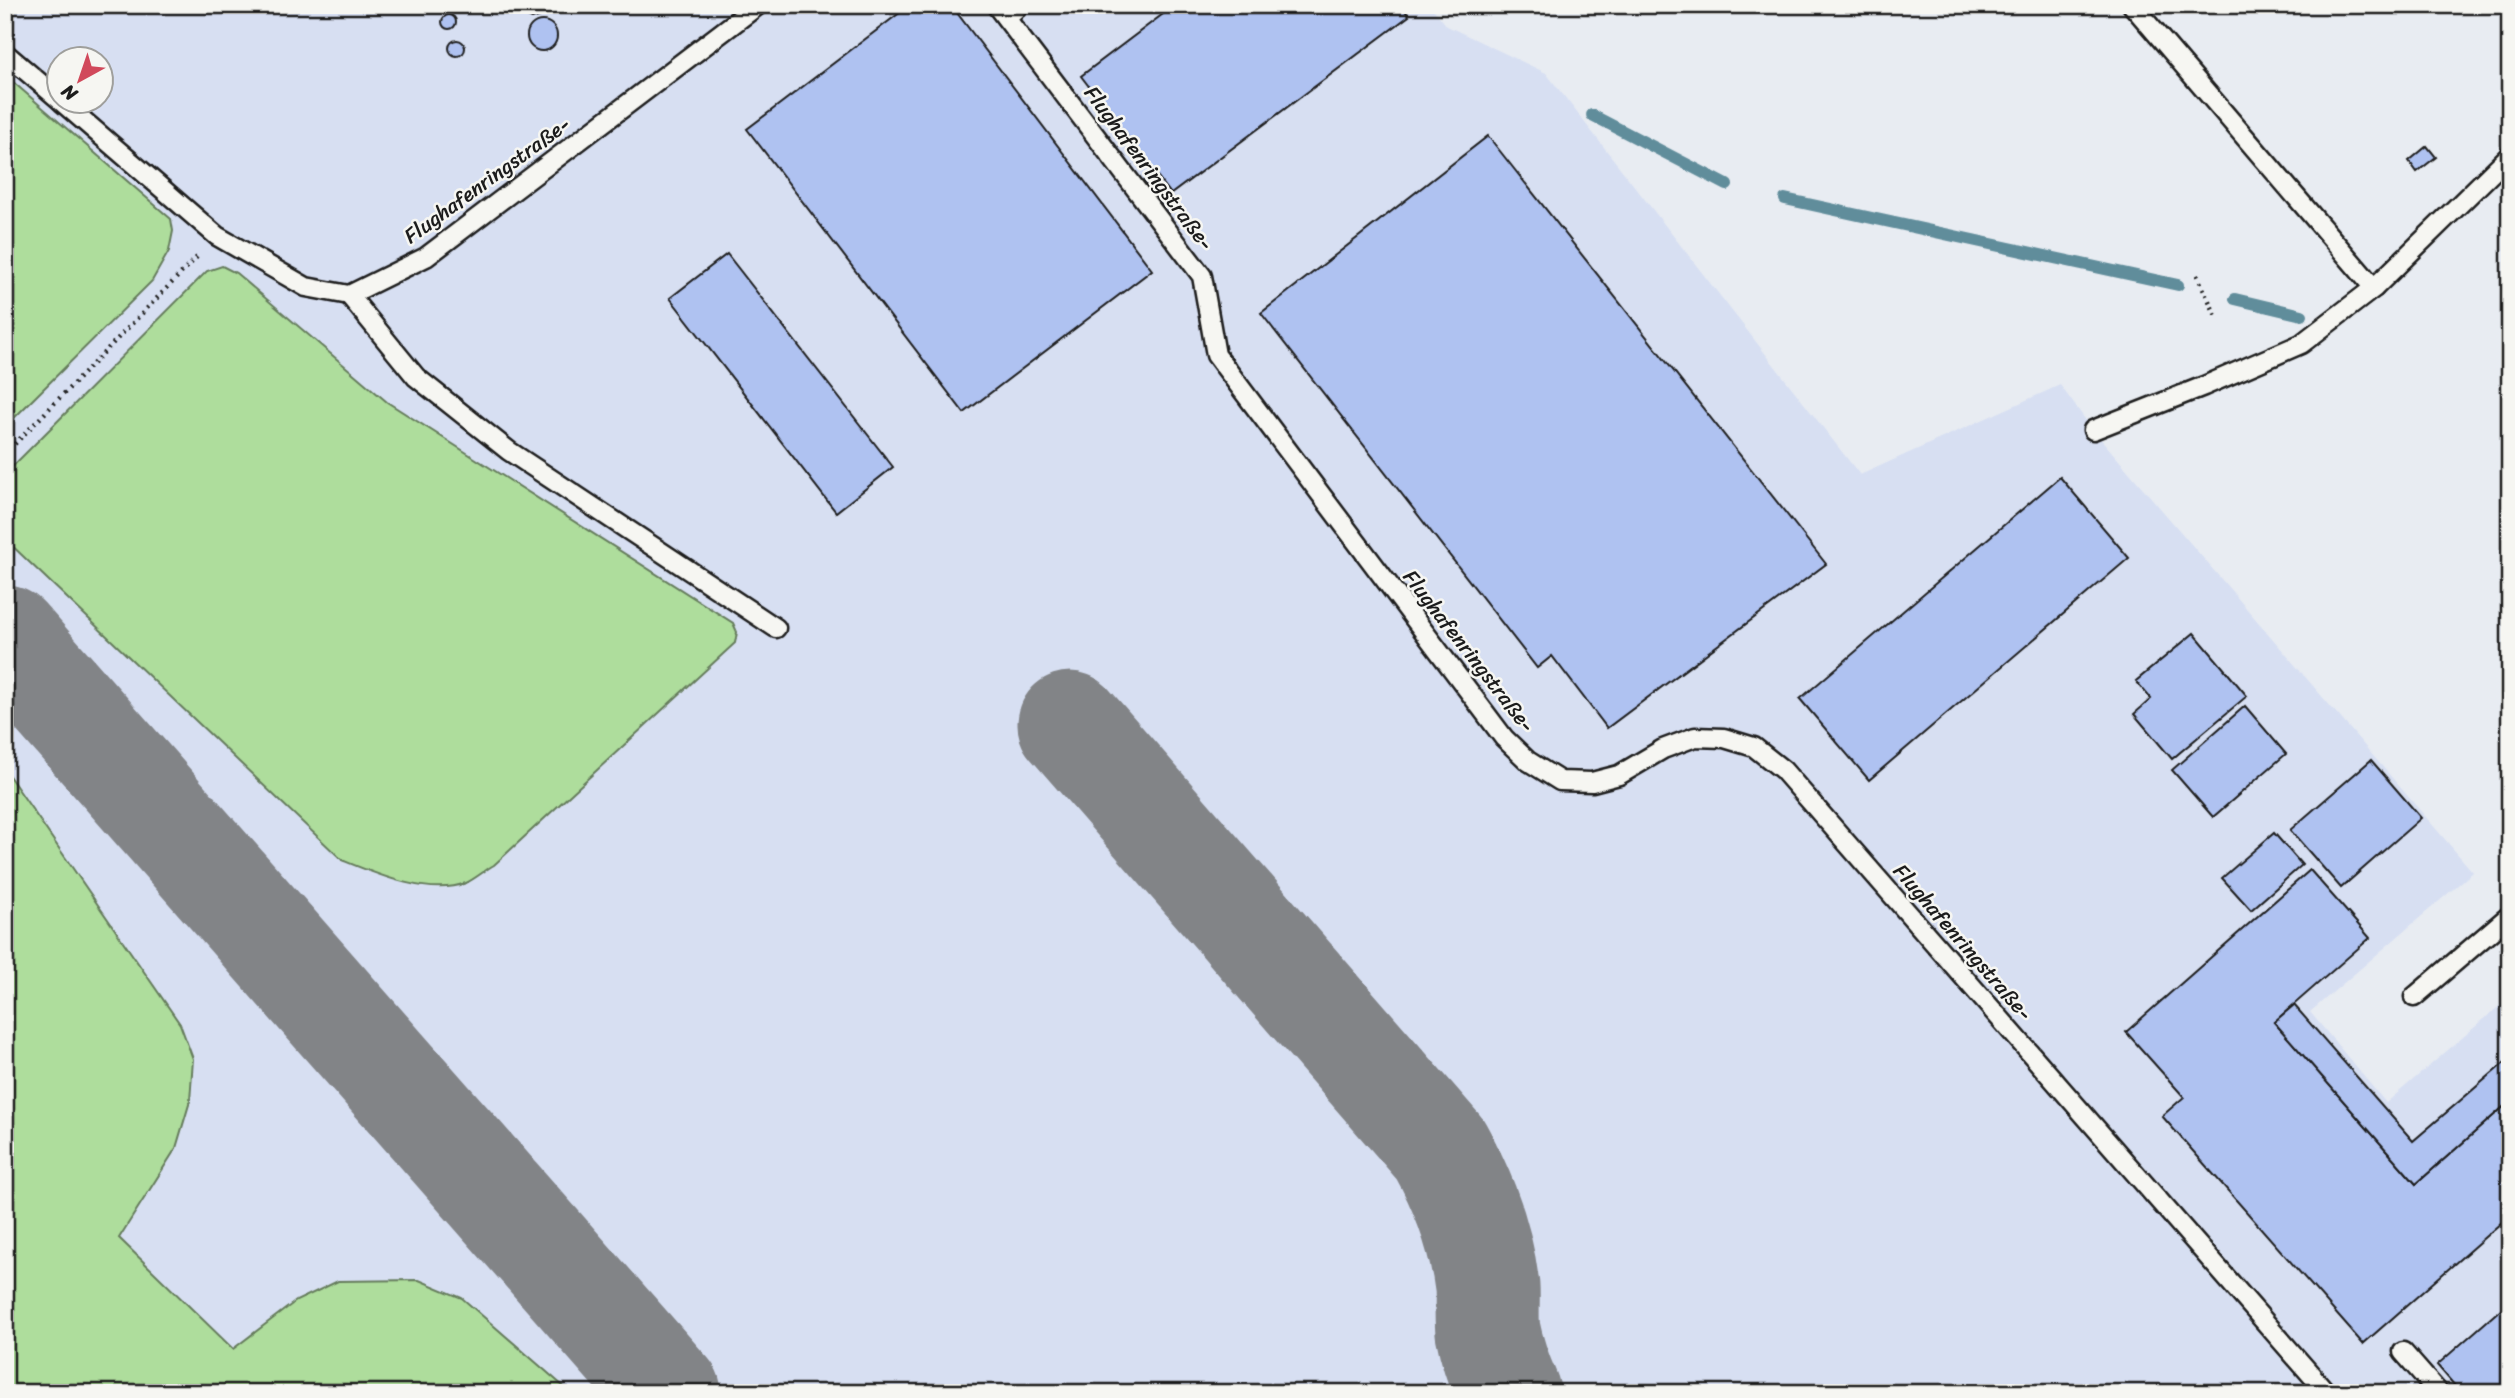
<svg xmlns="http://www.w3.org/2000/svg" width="2515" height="1398" viewBox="0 0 2515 1398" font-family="Sriracha,sans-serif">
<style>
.built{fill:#d7dff2;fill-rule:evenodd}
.green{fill:#aedd9c;stroke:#657c5c;stroke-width:2}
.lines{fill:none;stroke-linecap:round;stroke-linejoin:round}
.stream{stroke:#618d9b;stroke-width:12}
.taxiway{stroke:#828487;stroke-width:105}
.building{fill:#afc2f1;stroke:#1c1c1c;stroke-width:2}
.lane-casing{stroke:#1c1c1c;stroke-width:23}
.path{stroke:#1c1c1c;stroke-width:4.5;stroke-dasharray:2 5;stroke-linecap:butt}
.lane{stroke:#f6f6f2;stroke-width:18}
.labels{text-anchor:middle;stroke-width:5;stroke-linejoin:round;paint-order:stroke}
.street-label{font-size:21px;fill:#1c1c1c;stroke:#f6f6f2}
</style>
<rect width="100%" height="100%" fill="#e8ecf2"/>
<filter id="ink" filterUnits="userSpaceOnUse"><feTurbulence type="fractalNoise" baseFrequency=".0143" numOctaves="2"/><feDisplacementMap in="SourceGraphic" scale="14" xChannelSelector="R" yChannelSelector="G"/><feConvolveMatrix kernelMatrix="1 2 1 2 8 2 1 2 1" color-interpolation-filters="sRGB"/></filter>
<g filter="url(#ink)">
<path class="built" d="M5,5H1430L1447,26L1546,73L1860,475L2060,385L2093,430L2473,872L2310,1012L2386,1103L2510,997V1393H5ZM60,60H102V102H60Z"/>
<g class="green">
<polygon points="5,75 171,219 173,231 169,251 152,281 5,427"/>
<path d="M222,266L236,273L387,402L733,623L737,632L735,643L494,865C485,870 475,879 466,883C429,897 376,874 342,860L5,539V474L207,271Z"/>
<polygon points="5,770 180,1024 193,1059 190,1101 176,1148 119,1238 233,1349 296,1301 338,1281 419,1280 462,1298 571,1393 5,1393"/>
</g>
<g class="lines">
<g class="stream">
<polyline points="1592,115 1727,185"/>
<polyline points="1785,199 2178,285"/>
<polyline points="2235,299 2302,315"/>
</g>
<g class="taxiway">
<polyline points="5,638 669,1393"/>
<path d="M1070,724L1440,1149C1464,1192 1481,1238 1487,1287C1488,1302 1486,1316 1488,1331C1492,1353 1499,1372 1508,1393"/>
</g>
</g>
<g class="building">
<polygon points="518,5 547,5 541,16 532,19 523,15"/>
<polygon points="910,5 951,5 1152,270 964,413 747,129"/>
<polygon points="1175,5 1401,5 1409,16 1171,194 1081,76"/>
<circle cx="449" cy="22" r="7"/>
<circle cx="542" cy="36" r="15"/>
<circle cx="457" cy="48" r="8"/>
<polygon points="1488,136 1826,564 1607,728 1552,656 1537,668 1261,313"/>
<polygon points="2427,146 2436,157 2417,172 2409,161"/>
<polygon points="727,254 893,467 836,512 670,298"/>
<polygon points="2060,477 2129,558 1869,780 1800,699"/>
<polygon points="2194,633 2247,696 2172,759 2134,714 2151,699 2136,681"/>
<polygon points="2245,706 2286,754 2213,817 2172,770"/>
<polygon points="2371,760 2421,818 2341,888 2290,830"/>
<polygon points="2274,833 2302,865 2251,910 2222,878"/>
<polygon points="2310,870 2370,938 2274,1022 2416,1184 2510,1101 2510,1215 2363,1344 2162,1116 2184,1097 2126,1032"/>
<polygon points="2294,1005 2413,1141 2510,1058 2510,1101 2416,1184 2274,1022"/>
<polygon points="2510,1301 2510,1393 2461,1393 2437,1365"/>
</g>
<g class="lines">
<g class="lane-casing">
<g id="lane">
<polyline points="996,5 1202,276 1216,355 1504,738 1528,761 1560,781 1592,782 1619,775 1663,749 1695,737 1724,738 1754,747 1783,770 2327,1393"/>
<polyline points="2132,5 2374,288"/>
<polyline points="1006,18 1020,5"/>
<polyline points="5,53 60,100"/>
<polyline points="62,102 217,236 306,287 349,295 426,257 758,5"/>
<polyline points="349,295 416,377 509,451 776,628"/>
<polyline points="2093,430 2204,386 2301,344 2374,288 2510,155"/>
<polyline points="2414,997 2510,915"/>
<polyline points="2403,1352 2439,1393"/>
</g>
</g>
<g class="path">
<polyline points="2197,275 2217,318"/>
<polyline points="5,454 197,257"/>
</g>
<use href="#lane" class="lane"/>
</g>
</g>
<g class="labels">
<g class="street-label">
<text transform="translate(1149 168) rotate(53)" y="7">Flughafenringstraße-</text>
<text transform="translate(487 180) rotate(-36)" y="7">Flughafenringstraße-</text>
<text transform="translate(1469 651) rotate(52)" y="7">Flughafenringstraße-</text>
<text transform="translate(1963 942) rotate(49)" y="7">Flughafenringstraße-</text>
</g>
</g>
<rect width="2515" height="1398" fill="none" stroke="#f6f6f2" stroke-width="28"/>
<rect x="14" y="14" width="2487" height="1370" fill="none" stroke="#1c1c1c" stroke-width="2.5" filter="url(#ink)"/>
<g transform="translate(80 80) rotate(220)"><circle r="33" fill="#f6f6f2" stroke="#9f9f9c" stroke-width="2"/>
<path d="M0-5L12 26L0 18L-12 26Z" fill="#d1495b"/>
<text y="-10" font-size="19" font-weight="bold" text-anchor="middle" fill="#1c1c1c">N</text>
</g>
</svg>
